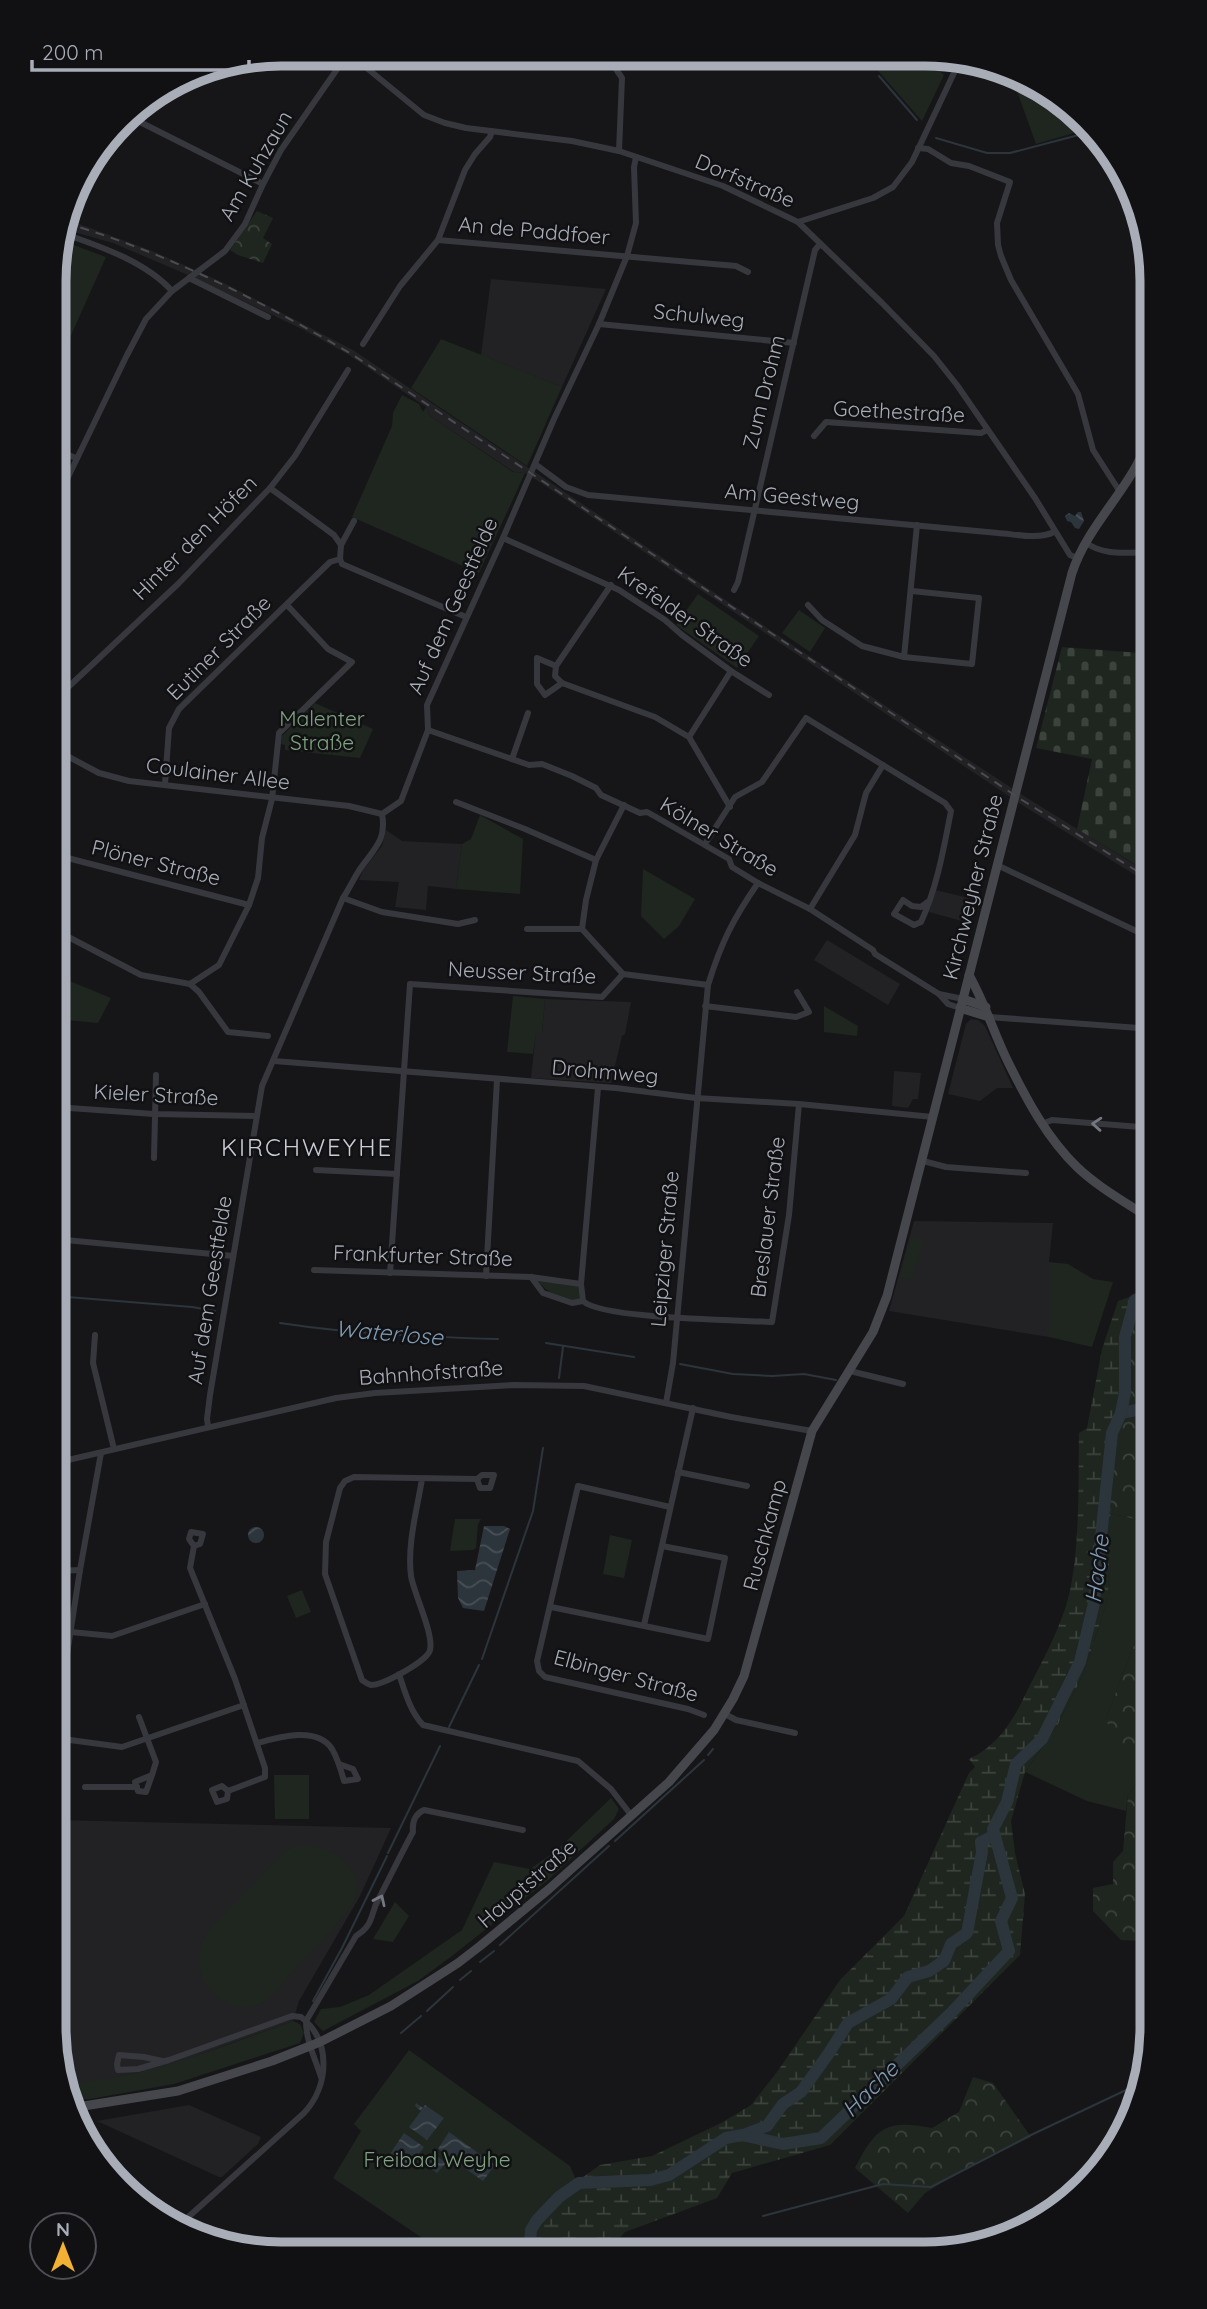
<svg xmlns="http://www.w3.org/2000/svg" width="1207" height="2309" viewBox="0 0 1207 2309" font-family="Quicksand,sans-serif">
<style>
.built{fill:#222225}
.green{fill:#1e261f}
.forest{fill:url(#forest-crowns)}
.wetland{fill:url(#wetland-marsh)}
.cemetery{fill:url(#cemetery-stones)}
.water{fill:url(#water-waves)}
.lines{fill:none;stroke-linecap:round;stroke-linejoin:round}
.stream{stroke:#2c353c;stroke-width:2}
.river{stroke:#2c353c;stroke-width:12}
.minor{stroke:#37383d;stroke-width:6}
.secondary{stroke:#45474d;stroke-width:9}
.rail{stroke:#4a4c52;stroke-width:2;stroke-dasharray:9 7;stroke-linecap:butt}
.oneway{stroke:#757881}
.labels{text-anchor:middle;stroke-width:5;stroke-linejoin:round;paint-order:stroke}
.street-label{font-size:21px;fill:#a8adb8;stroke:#111113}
.park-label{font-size:21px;fill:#7fa381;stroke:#111113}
.water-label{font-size:23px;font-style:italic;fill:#7f9bb3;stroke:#111113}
.quarter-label{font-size:24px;letter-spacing:2px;fill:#c9ccd4;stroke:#111113}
.rim{fill:none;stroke:#a8adb8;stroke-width:9}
</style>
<defs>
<pattern id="forest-crowns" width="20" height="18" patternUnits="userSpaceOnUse" patternTransform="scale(1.75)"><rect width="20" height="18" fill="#1e261f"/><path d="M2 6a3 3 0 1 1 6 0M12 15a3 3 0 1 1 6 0" fill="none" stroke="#3c433d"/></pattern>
<pattern id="wetland-marsh" width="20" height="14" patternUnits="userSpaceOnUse" patternTransform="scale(1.75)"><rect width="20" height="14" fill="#1e261f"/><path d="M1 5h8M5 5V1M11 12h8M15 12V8" fill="none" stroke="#3c433d"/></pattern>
<pattern id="cemetery-stones" width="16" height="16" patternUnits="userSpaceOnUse" patternTransform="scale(1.75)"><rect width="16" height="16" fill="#1e261f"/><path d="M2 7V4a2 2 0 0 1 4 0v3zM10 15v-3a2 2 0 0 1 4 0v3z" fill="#3c433d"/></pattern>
<pattern id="water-waves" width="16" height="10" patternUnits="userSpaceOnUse" patternTransform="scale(1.75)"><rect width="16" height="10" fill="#2c353c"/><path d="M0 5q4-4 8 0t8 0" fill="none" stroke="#485056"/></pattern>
</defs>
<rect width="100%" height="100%" fill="#161618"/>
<g class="built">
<polygon points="66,219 155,252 226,284 353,350 794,646 1024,796 1153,876 1153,886 1022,805 541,483 525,473 514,472 430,416 426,407 349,355 304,330 188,275 113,243 63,229"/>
<polygon points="491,279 606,289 562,387 481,355"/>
<polygon points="386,830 402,841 462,844 456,889 428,886 426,910 395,907 399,882 359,880 363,870 382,846"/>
<polygon points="935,890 969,898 962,921 929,912"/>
<polygon points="827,940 900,984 888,1005 814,960"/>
<polygon points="545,999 631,1002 625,1034 622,1036 611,1083 531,1078 536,1032 542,1033"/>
<polygon points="971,1019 978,1020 985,1026 1013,1088 997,1088 980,1101 948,1094 966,1024"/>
<polygon points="894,1071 921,1073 918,1099 913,1099 908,1108 892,1106"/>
<polygon points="914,1221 1053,1223 1049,1262 1049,1337 889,1311"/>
<polygon points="54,1820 391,1828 360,1896 299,2001 293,2021 168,2066 90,2083 64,2084 54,2028"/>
<polygon points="189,2105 261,2137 258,2144 222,2177 219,2177 97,2121"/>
</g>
<g class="green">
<polygon points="867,58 925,58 944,75 922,121"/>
<polygon points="1013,80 1076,111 1088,129 1036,144"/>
<polygon points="60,240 106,257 56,369 56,252"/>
<polygon points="441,339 562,387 527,466 411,388"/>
<polygon points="402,395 419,404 423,412 426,407 430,416 513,472 525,473 479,573 352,517 392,426 393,413"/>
<polygon points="698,594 759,636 737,668 676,625"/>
<polygon points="799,610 825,628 810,652 782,633"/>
<polygon points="315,703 373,729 360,758 285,750 285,745 281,744 282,736"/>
<polygon points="480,815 523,839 520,894 456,889 462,844 471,839"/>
<polygon points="643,869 695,899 679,926 664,939 641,916"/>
<polygon points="55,975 111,998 98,1023 55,1019"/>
<polygon points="513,996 545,999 542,1033 536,1033 533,1054 507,1052"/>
<polygon points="824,1006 858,1026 857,1036 824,1032"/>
<polygon points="911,1237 923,1240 912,1280 900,1277"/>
<polygon points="1049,1262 1068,1264 1093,1279 1113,1282 1092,1347 1049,1337"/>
<path d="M536,1279L578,1285L580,1300C564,1304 545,1291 536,1279Z"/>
<polygon points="1109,1513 1152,1523 1152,1599 1106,1718 1141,1753 1134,1787 1128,1795 1126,1811 1087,1801 1025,1772 1058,1724 1083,1675 1108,1598"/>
<polygon points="455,1519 481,1519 478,1524 476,1548 473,1550 450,1551"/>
<polygon points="610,1535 632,1540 624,1578 603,1574"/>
<polygon points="302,1590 311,1612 296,1618 287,1596"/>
<polygon points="274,1775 309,1775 309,1819 275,1819"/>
<polygon points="611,1798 619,1809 614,1819 548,1880 452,1956 418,1981 323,2031 314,2022 321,2009 340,2007 369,1995 462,1930 494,1862 530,1869 556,1851"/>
<path d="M311,1846C341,1850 369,1876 351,1908C331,1930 312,1951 292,1972C284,1981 276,1993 266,2000C246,2015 216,2002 205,1983C195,1966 199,1947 208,1931L285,1851L292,1847Z"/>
<polygon points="395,1902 409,1916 393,1942 373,1939"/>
<path d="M293,2021L300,2024L304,2033L300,2043L174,2084L90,2099L66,2100L64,2084C144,2079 218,2048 293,2021Z"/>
<polygon points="409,2050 570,2166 577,2182 558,2195 528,2230 526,2254 434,2253 437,2248 333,2178 361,2131 354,2124"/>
</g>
<g class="forest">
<polygon points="257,211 273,218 263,238 272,244 263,263 238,255 230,250"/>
<polygon points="1152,1302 1152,1523 1109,1513 1112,1451 1127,1393 1127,1337 1132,1315"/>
<polygon points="1152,1599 1152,1924 1145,1941 1121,1940 1093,1911 1093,1888 1113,1884 1113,1862 1123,1851 1128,1795 1134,1787 1141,1754 1115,1748 1106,1718"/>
<path d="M973,2077L993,2083L1031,2137L964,2169L925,2193L908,2213L855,2168C876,2127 886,2119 932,2128L959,2112Z"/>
</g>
<path class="wetland" d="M1151,1289L1152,1302L1132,1315L1127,1337V1393L1112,1451L1108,1598L1083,1675L1058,1724L1025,1772L1011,1821L1015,1853L1025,1894L1020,1955L830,2145L732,2173L717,2198L625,2232L606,2254H526L528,2230L534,2218L558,2195L600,2165L652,2156L721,2123L751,2105L777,2072L840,1980L904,1916L969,1773L975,1767L969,1759C1000,1745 1015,1717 1029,1687C1042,1662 1056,1636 1065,1609C1081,1560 1078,1485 1079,1433L1087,1428L1102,1349L1118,1301Z"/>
<polygon class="cemetery" points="1062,647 1153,654 1153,875 1077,829 1092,759 1036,748"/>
<g class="water">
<polygon points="1078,512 1081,512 1084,521 1079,529 1075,528 1071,522 1067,521 1065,516 1069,513 1075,516"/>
<polygon points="484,1526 504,1526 510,1529 484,1611 463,1608 458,1598 457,1571 475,1570"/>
<circle cx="256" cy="1535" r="8"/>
<polygon points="416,2103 423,2108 425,2105 444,2118 427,2140 409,2127 421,2111 415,2106"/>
<polygon points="449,2132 495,2165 483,2181 438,2149"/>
<polygon points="404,2133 424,2147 407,2170 388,2157"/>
<polygon points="434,2154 446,2163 437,2173 426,2165"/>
</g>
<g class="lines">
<g class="stream">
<polyline points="864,58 870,66"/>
<polyline points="879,76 917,120"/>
<polyline points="936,138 987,153 1010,153 1090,132"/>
<polyline points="55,1296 192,1307 215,1311"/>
<path d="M280,1323C352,1334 426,1337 498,1339"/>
<polyline points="546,1343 634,1357"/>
<polyline points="680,1364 733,1374 772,1376 804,1374 836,1380"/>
<polyline points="559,1378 563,1347"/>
<polyline points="482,1659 533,1511 543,1448"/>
<polyline points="449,1727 479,1665"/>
<polyline points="708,1755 713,1749"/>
<polyline points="615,1841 704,1760"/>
<polyline points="388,1853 440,1746"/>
<polyline points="500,1945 609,1846"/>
<polyline points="480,1962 494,1951"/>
<polyline points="460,1980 471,1971"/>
<polyline points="313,2001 342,1948 387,1856"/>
<polyline points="427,2011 453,1987"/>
<polyline points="401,2033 421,2016"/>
<polyline points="763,2216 883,2184 931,2187 1031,2135 1143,2082"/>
</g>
<g class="river">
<polyline points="1121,1413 1152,1407"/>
<polyline points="743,2135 767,2126 783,2104 801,2092 829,2053 848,2023 891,1999 908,1977 929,1971 944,1961 951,1944 967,1933 982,1852 981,1842 993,1836"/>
<polyline points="529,2254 531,2230 537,2220 559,2197 579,2183 650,2180 669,2175 726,2138 742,2135 783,2144 821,2138 951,2013 1009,1951 1001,1921 1012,1898 993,1829 1007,1802 1016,1764 1042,1739 1080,1662 1094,1603 1112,1433 1121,1413 1125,1393 1125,1337 1135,1300 1152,1293"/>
</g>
<g class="minor">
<polyline points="592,56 614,66 622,78 619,151"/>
<polyline points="350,60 357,60 424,115 445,123 466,128 572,141 619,151 723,186 798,222 882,303 934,356 957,385 1035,498 1070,555 1077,558"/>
<polyline points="205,74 208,69"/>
<polyline points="128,116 263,184"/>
<polyline points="918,148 928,149 951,163 969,166 1010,182 997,223 998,245 1001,256 1011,280 1078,394 1093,450 1120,492"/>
<polyline points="798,222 873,198 893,187 912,162 961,58"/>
<path d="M62,233C99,246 145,261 172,291"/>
<polyline points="438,240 736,266 748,272"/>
<polyline points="189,278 268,317"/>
<polyline points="599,324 794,343"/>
<polyline points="363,344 400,286 438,240 465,170 475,154 490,137 492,131"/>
<polyline points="814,436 826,422 981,433 987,430"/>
<polyline points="56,450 76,458"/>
<polyline points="1141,461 1153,461"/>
<path d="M535,464L566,487L588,495L998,533C1015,534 1038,540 1054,532"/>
<polyline points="270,488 334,535 341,545"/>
<polyline points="56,502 126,357 146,319 172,291 225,251 245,224 263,184 281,150 342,62 350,60 352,55"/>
<polyline points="503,538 619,590 665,620 682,635 731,671 769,695"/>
<path d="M1085,542C1104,557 1129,552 1153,552"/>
<polyline points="340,559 342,564 466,617"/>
<polyline points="734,590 738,582 815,250 820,244"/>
<polyline points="808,605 822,620 862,646 904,657 917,525"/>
<polyline points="904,657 972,664 979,598 912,591"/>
<polygon points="537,658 556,666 555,676 562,683 545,695 537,684"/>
<polyline points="556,666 611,585"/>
<polyline points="562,683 655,717 689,737 730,807"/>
<polyline points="56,719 63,692 179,583 270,488 295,456 348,370"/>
<polyline points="428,730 529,765 542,764 572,776 596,788 601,795 640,813 647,812 656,817 729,859 732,867 758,883 810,909 873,950 875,954 939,994 948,1004 960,1008"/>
<polyline points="689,737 731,671"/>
<polyline points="56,750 99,773 129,781 349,806 382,814"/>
<polyline points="512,759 528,713"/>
<polyline points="165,784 169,728 179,709 330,562 340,559 341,545 354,521"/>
<polyline points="456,802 525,829 596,860"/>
<polyline points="624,805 596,860 586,900 582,929 623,974 708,985"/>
<polyline points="382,814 401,801 428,730 427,705 503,538 554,419 599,324 627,256 636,223 634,167 636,157"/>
<path d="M705,844L735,797L762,782L806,718L945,803L951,811C944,847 937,888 921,922L914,925L894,914L903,900L912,906L921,907L929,901"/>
<polyline points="56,855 249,905"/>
<polyline points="997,865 1153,939"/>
<polyline points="343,898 382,912 458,924 475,920"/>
<polyline points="810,909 855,835 866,793 883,765"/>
<polyline points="527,929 582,929"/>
<polyline points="55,930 141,975 190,984 219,965 249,905 258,878 262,838 272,799 279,733 352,662 328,649 287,605"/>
<polyline points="190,984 199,992 228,1032 268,1036"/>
<polyline points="939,994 963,999"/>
<polyline points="705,1006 796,1017 809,1012 797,992"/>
<polyline points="989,1017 1153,1029"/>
<polyline points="274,1061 616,1088 696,1098 799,1104 933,1117"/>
<path d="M598,1088L581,1284L583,1301C601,1319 740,1320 772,1322L789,1215L799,1104"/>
<polyline points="55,1107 154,1114 256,1116"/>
<polyline points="1042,1124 1052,1120 1153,1128"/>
<polyline points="154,1158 156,1075"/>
<polyline points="923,1161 946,1167 1026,1173"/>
<polyline points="316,1170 397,1174"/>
<polyline points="55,1239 233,1256"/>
<polyline points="314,1270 531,1277 581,1284"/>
<polyline points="390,1273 410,984 602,997 623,974"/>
<polyline points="486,1276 497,1080"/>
<polyline points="531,1277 543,1293 572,1303 583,1301"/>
<polyline points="95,1335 93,1363 114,1449"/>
<polyline points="850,1371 903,1384"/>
<path d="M666,1403L673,1363L708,985C721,943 733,919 758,883"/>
<path d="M208,1426L207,1419L210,1395L262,1086L343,898C349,889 354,878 360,869C374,849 387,840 382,814"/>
<polyline points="55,1463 336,1398 375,1393 514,1385 584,1386 731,1417 812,1431"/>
<polyline points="678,1472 747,1486"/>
<polygon points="482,1475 494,1475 490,1488 480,1488 477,1479"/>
<path d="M422,1479C417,1510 407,1544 411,1576C414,1594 434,1634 430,1650C428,1661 383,1685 371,1685C367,1684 366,1683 362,1680L325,1574L326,1542L340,1488L345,1481L354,1477L477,1479"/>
<polyline points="670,1507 578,1486 537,1661 539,1671 545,1677 688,1709 704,1715"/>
<polyline points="194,1546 189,1539 191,1532 203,1534 200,1544 194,1546 190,1568 235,1679 265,1768 265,1777 228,1791 222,1786 212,1790 217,1802 227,1799 228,1791"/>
<polyline points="55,1571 80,1570"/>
<polyline points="551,1607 708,1639 725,1558 662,1546"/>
<polyline points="644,1625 693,1408"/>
<polyline points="71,1632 112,1636 205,1604"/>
<path d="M399,1674C405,1692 410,1711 423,1725L578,1761L611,1789L631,1815"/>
<polyline points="725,1714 736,1720 795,1733"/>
<polyline points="139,1717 156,1762 152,1775 135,1782 138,1791 146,1792 152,1775"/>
<polyline points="55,1732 80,1570 101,1453"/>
<polyline points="55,1738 122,1747 244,1705"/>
<path d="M258,1743C279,1737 317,1726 332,1749C338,1759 341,1770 344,1781L358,1779L353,1769L339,1764"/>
<polyline points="85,1787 137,1787"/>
<path d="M162,2061L144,2057L119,2055L117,2064L118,2070L138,2069L169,2060L292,2016L301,2017C332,2041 329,2086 304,2113L176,2228"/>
<path d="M321,2077C315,2058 306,2041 306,2021L356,1936C374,1925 370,1915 378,1900C390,1877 401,1854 413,1832C412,1822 415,1814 424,1810L523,1830"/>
</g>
<g class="secondary">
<path d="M969,975C985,1003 994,1034 1009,1064C1027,1100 1047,1138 1077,1167C1099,1188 1127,1203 1152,1220"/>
<polyline points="963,999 986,1007"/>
<polyline points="960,1008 989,1017"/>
<path d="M71,2108L178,2091L272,2061L320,2042L391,2006L458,1963L480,1946L549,1889L669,1782L714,1730L733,1699L744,1676L812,1431L873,1332L887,1296L1072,573C1091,516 1142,481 1153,421"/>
</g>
<path class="rail" d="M65,223C166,252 263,302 353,355L1022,800L1153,881"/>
</g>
<defs><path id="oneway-chevron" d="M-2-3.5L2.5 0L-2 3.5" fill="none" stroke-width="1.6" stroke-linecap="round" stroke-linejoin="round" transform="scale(1.75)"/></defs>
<g class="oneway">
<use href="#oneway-chevron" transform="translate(1097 1124) rotate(-176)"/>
<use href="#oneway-chevron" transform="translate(380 1900) rotate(-65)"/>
</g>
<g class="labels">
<g class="street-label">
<text transform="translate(256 166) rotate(-60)" y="7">Am Kuhzaun</text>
<text transform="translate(745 181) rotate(23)" y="7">Dorfstraße</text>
<text transform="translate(534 231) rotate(5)" y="7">An de Paddfoer</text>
<text transform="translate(699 316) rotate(6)" y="7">Schulweg</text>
<text transform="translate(764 392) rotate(-76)" y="7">Zum Drohm</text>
<text transform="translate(899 412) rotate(3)" y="7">Goethestraße</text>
<text transform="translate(792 497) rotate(5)" y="7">Am Geestweg</text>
<text transform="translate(195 538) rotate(-45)" y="7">Hinter den Höfen</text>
<text transform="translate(453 606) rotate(-66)" y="7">Auf dem Geestfelde</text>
<text transform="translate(685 617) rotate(35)" y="7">Krefelder Straße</text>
<text transform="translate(219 648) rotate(-45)" y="7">Eutiner Straße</text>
<text transform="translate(218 774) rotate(7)" y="7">Coulainer Allee</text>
<text transform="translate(719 837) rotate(31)" y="7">Kölner Straße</text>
<text transform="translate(156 863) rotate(14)" y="7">Plöner Straße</text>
<text transform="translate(973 887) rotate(-76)" y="7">Kirchweyher Straße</text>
<text transform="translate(522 973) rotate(3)" y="7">Neusser Straße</text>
<text transform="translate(605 1072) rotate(5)" y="7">Drohmweg</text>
<text transform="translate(156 1095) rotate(3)" y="7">Kieler Straße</text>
<text transform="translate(768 1217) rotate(-83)" y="7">Breslauer Straße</text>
<text transform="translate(665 1249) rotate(-85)" y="7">Leipziger Straße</text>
<text transform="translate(423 1256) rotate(2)" y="7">Frankfurter Straße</text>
<text transform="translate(210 1290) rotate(-81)" y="7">Auf dem Geestfelde</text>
<text transform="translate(431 1373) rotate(-4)" y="7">Bahnhofstraße</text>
<text transform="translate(765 1535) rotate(-75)" y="7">Ruschkamp</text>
<text transform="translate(626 1676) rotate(15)" y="7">Elbinger Straße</text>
<text transform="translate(527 1884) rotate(-41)" y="7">Hauptstraße</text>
</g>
<g class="park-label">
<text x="322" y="726">Malenter<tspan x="322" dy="24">Straße</tspan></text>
<text x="437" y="2167">Freibad Weyhe</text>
</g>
<g class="water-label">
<text transform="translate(389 1333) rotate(5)" y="8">Waterlose</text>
<text transform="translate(1097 1569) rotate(-83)" y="8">Hache</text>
<text transform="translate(870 2089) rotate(-45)" y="8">Hache</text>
</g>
<g class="quarter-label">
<text x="307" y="1156">KIRCHWEYHE</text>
</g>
</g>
<path d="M0 0H1207V2309H0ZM281 66H925A215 215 0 0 1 1140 281V2027A215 215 0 0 1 925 2242H281A215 215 0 0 1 66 2027V281A215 215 0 0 1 281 66Z" fill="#111113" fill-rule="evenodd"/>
<path class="rim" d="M281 66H925A215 215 0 0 1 1140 281V2027A215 215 0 0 1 925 2242H281A215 215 0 0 1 66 2027V281A215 215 0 0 1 281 66Z"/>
<g transform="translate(63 2246)"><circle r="33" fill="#111113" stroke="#4d4f55" stroke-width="2"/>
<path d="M0-5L12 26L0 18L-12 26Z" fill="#f2b134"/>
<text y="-10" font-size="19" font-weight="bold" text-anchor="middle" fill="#a8adb8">N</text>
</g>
<path d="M32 60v10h217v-10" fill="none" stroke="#a8adb8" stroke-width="3.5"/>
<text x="42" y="60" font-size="21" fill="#a8adb8" stroke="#111113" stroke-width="5" paint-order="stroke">200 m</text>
</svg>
